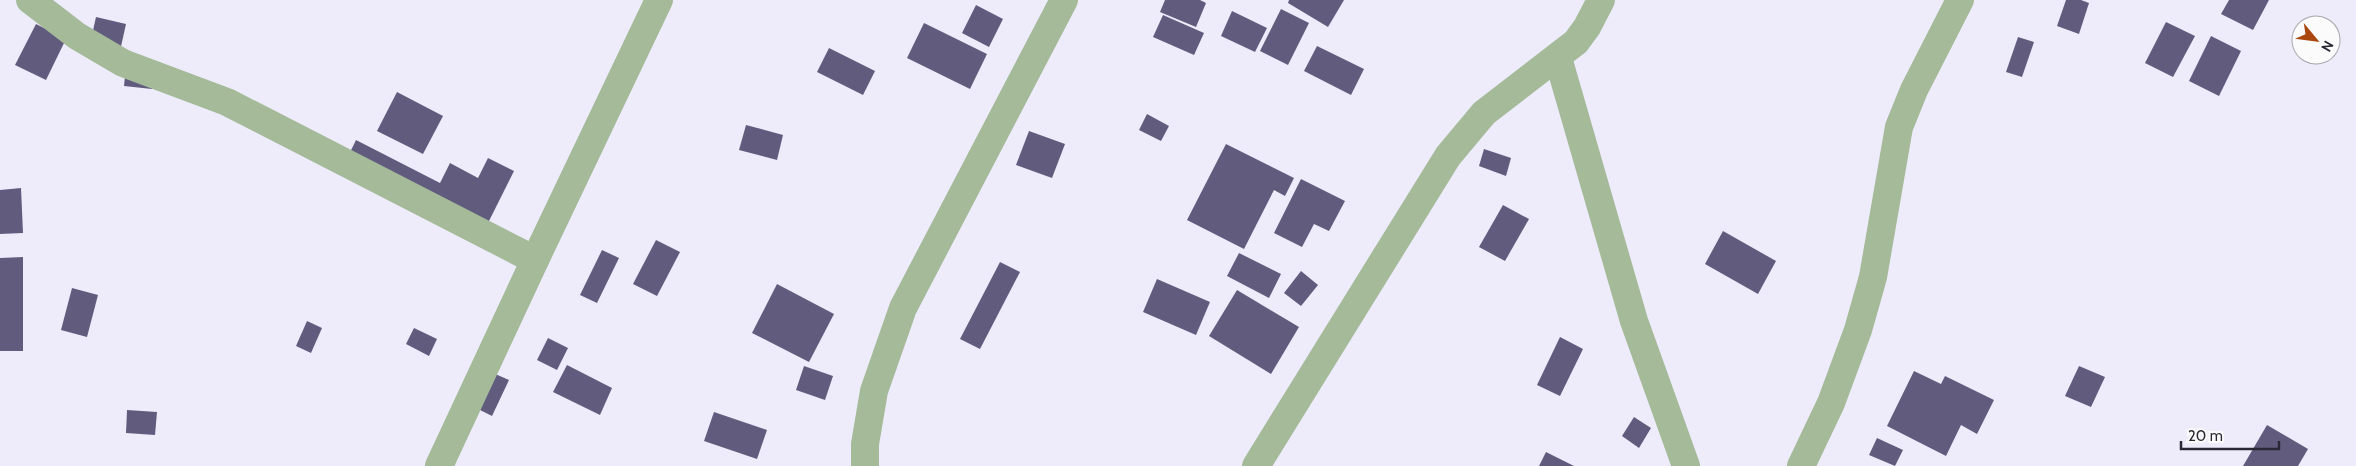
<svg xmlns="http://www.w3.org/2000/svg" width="2356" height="466" viewBox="0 0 2356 466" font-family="Cabin,sans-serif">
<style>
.building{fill:#615c7e}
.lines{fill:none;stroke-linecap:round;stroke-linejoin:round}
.minor{stroke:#a4ba99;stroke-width:28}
</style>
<rect width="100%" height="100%" fill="#eeecfb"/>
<g class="building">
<polygon points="1165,0 1200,0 1206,3 1196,27 1160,12"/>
<polygon points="1289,0 1344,0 1328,27 1288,3"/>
<polygon points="2066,0 2081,0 2089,3 2079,34 2057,26"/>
<polygon points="2229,0 2269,0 2253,30 2221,14"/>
<polygon points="976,5 1003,19 989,47 962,33"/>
<polygon points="1281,9 1309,23 1288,65 1260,51"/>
<polygon points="1232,11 1267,28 1255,52 1221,36"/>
<polygon points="1163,15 1204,33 1194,55 1153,37"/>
<polygon points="96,17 126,24 118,60 88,53"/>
<polygon points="2166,22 2195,36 2173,77 2145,63"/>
<polygon points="924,23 987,54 970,89 907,58"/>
<polygon points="36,24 66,39 46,80 15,65"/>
<polygon points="2211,36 2241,51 2219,96 2189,81"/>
<polygon points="2018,37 2034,42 2022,77 2006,72"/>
<polygon points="1317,46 1364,69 1351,95 1304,71"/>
<polygon points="829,48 875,71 863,95 817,72"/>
<polygon points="126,66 154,68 152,89 124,86"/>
<polygon points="397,92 443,116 423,154 377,131"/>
<polygon points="1147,114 1169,126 1161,141 1139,130"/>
<polygon points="746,125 783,135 777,160 739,150"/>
<polygon points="1029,131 1065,144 1052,178 1016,165"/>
<polygon points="356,140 440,183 450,163 478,178 488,158 514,171 480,239 342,169"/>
<polygon points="1226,144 1294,178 1285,196 1274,190 1244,249 1187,220"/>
<polygon points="1484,149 1511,158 1506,176 1479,166"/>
<polygon points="1301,179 1345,201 1329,231 1314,224 1302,247 1274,233"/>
<polygon points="21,188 23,233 0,234 0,190"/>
<polygon points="1503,205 1529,219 1505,261 1479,247"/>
<polygon points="1723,231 1776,261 1758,294 1705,264"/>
<polygon points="656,240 680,252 657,296 633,284"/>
<polygon points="602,250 619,258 597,303 580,295"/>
<polygon points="1239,253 1281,274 1269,298 1227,276"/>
<polygon points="23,257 23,351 0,351 0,258"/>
<polygon points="1000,262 1020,272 980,349 960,339"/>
<polygon points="1301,271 1318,285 1301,306 1284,293"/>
<polygon points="1157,279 1210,302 1196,335 1143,312"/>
<polygon points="777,284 834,314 809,362 752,333"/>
<polygon points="72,288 98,295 87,337 61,330"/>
<polygon points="1237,290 1299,327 1271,374 1209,336"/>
<polygon points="307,321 322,328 311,353 296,346"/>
<polygon points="414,328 437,339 429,356 406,344"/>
<polygon points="1560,337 1583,349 1560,396 1537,385"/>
<polygon points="548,338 568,348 557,370 537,360"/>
<polygon points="567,365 612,388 600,415 553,392"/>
<polygon points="804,366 833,376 825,400 796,390"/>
<polygon points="2079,366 2105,377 2091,407 2065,396"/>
<polygon points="1914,371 1941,384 1945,376 1994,400 1977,434 1961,425 1946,456 1887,426"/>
<polygon points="493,373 509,380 492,416 476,408"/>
<polygon points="127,410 157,412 155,435 126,433"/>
<polygon points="714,412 767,430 757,459 704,441"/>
<polygon points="1634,417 1651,428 1639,448 1622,436"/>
<polygon points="2267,425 2308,449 2298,466 2243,466"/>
<polygon points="1877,438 1903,450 1895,466 1869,455"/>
<polygon points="1546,452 1574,466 1539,466"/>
</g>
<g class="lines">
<g class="minor">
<polyline points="30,0 77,36 123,63 227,102 535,260"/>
<polyline points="1558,58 1634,321 1686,466"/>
<polyline points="439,466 535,260 659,0"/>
<polyline points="865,466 865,444 874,391 903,308 1064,0"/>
<polyline points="1256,466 1448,156 1484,113 1576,42 1587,27 1601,0"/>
<polyline points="1801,466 1831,403 1858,330 1873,277 1899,127 1914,90 1960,0"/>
</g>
</g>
<g transform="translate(2316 40) rotate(119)"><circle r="24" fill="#fbfbfb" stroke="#a7a7ac"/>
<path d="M0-4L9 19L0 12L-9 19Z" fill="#aa470f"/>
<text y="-8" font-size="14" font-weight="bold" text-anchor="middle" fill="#2a2835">N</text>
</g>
<path d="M2181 441v8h98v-8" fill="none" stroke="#2a2835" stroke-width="2.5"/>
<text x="2188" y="441" font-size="15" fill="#2a2835" stroke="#fbfbfb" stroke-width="4" paint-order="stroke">20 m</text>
</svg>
